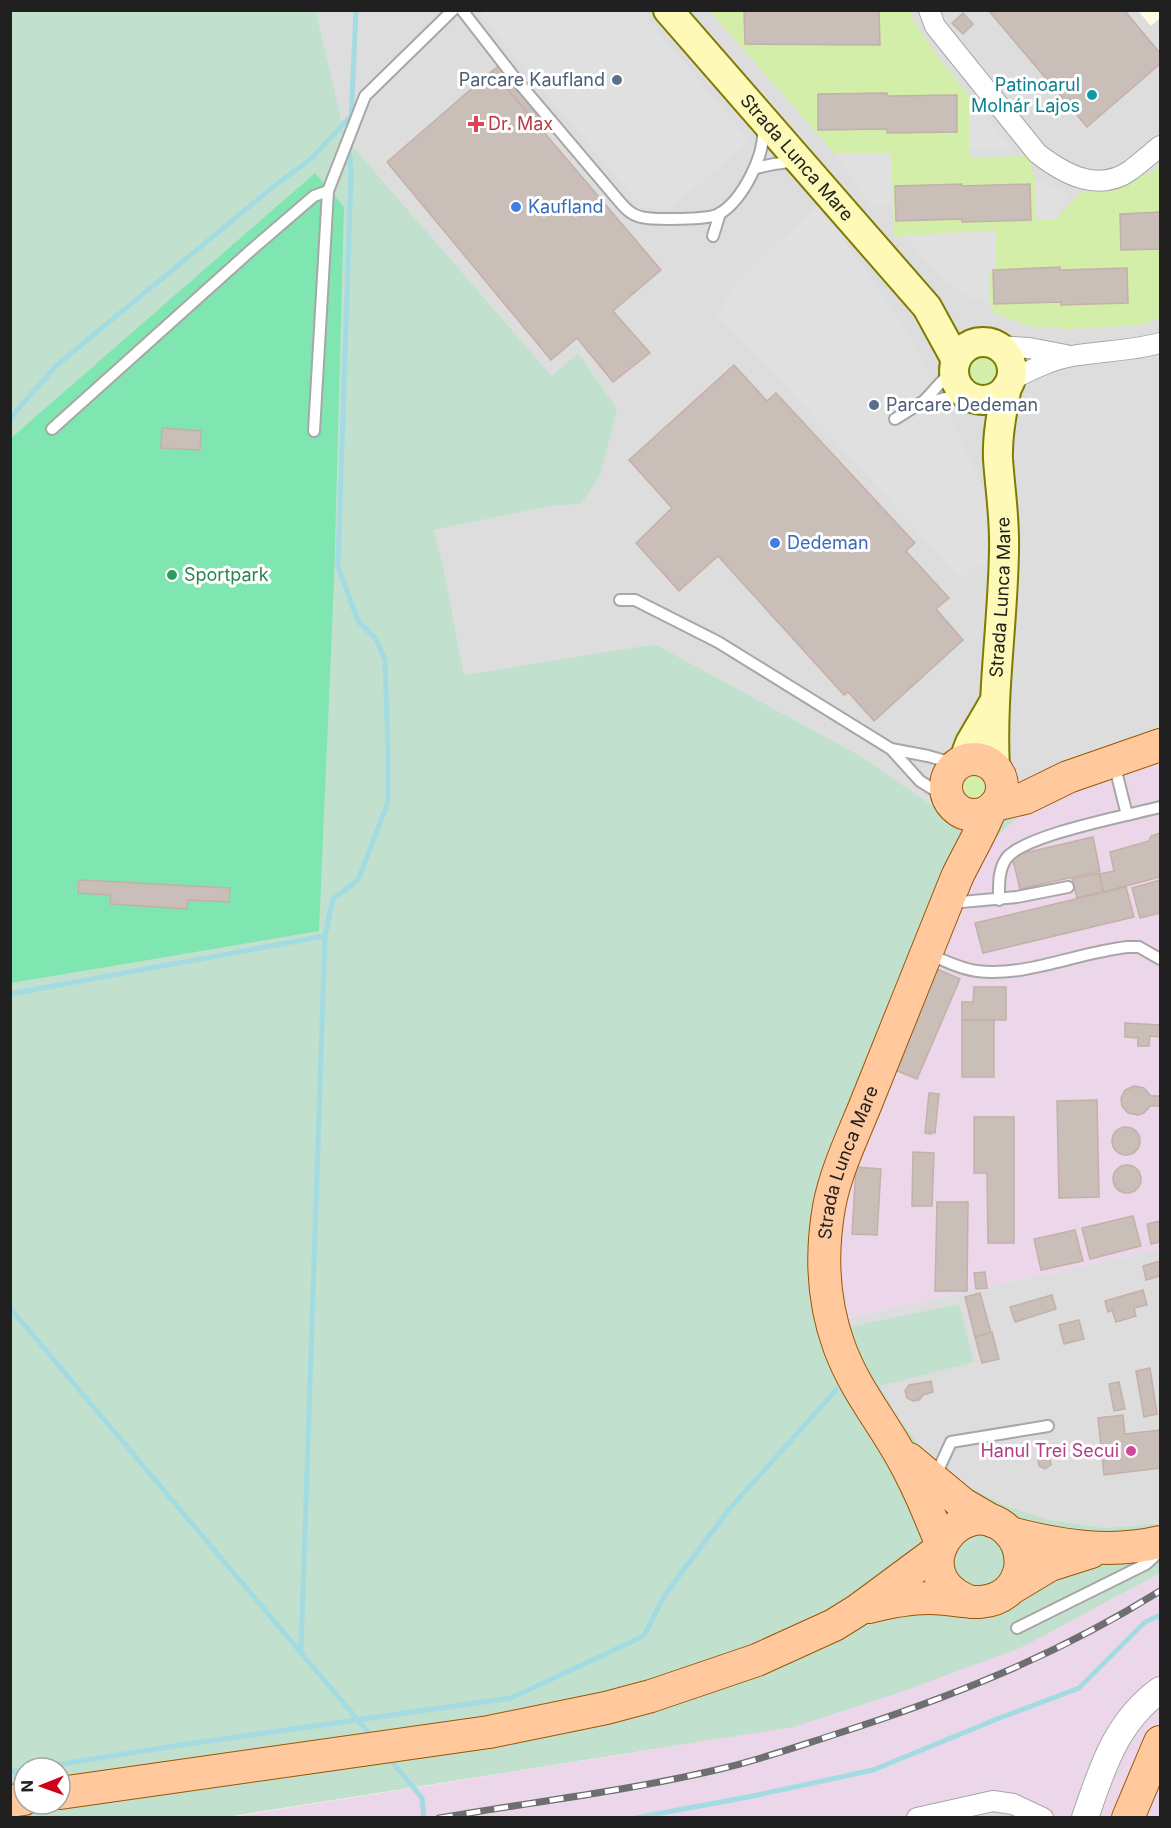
<svg xmlns="http://www.w3.org/2000/svg" width="1171" height="1828" viewBox="0 0 1171 1828" font-family="Inter,sans-serif">
<style>
.residential{fill:#dedddd}
.industrial{fill:#ebd7e9}
.education{fill:#fffbe1}
.grass{fill:#d3eea9}
.wetland{fill:#c2e0ce;fill-rule:evenodd}
.pitch{fill:#7fe5b1}
.parking{fill:#e0e0e0}
.lines{fill:none;stroke-linecap:round;stroke-linejoin:round}
.stream{stroke:#a3dbe2;stroke-width:5}
.building{fill:#cabeb9;stroke:#c4b0a7;stroke-width:1.5}
.service-casing{stroke:#a7a7a7;stroke-width:14}
.minor-casing{stroke:#a7a7a7;stroke-width:22}
.tertiary-casing{stroke:#a7a7a7;stroke-width:28}
.secondary-casing{stroke:#7e7c00;stroke-width:32}
.primary-casing{stroke:#9c5500;stroke-width:34}
.service{stroke:#fff;stroke-width:10}
.minor{stroke:#fff;stroke-width:20}
.tertiary{stroke:#fff;stroke-width:26}
.secondary{stroke:#fef9b7;stroke-width:28}
.primary{stroke:#ffc99d;stroke-width:32}
.rail-casing{stroke:#6e6e6e;stroke-width:7}
.rail{stroke:#fff;stroke-width:4.5;stroke-dasharray:14;stroke-linecap:butt}
.service-dot{fill:#5c6f8a;stroke:#fff;stroke-width:2}
.culture-dot{fill:#0f9aa8;stroke:#fff;stroke-width:2}
.health-dot{fill:#e0444e;stroke:#fff;stroke-width:2}
.shop-dot{fill:#3f7fe0;stroke:#fff;stroke-width:2}
.leisure-dot{fill:#2e9e5b;stroke:#fff;stroke-width:2}
.hotel-dot{fill:#d1479c;stroke:#fff;stroke-width:2}
.labels{text-anchor:middle;stroke-width:6;stroke-linejoin:round;paint-order:stroke}
.service-label{font-size:18px;fill:#4e5e75;stroke:#fff;text-anchor:end}
.culture-label{font-size:18px;fill:#0d838f;stroke:#fff;text-anchor:end}
.health-label{font-size:18px;fill:#be3a42;stroke:#fff;text-anchor:start}
.street-label{font-size:18px;fill:#202020;stroke:#fff}
.shop-label{font-size:18px;fill:#366cbe;stroke:#fff;text-anchor:start}
.leisure-label{font-size:18px;fill:#27864d;stroke:#fff;text-anchor:start}
.hotel-label{font-size:18px;fill:#b23c85;stroke:#fff;text-anchor:end}
</style>
<rect width="100%" height="100%" fill="#f1ece6"/>
<g class="residential">
<polygon points="316,11 1160,11 1160,758 1130,768 1017,818 968,821 938,809 859,755 655,644 464,675 443,565 434,530 551,506 581,504 552,376 356,150 345,135"/>
<polygon points="1160,1249 1160,1523 1106,1528 1050,1520 1007,1506 965,1485 933,1462 897,1416 879,1386 973,1362 849,1327 847,1318"/>
<polygon points="1001,1808 1018,1817 959,1818"/>
</g>
<g class="industrial">
<polygon points="1160,758 1160,1249 847,1318 840,1270 841,1227 852,1171 973,864 990,843 1017,818 1130,768"/>
<polygon points="1160,1573 1160,1817 1018,1817 1001,1808 959,1818 226,1818 675,1746 1023,1647"/>
</g>
<polygon class="education" points="1138,11 1160,11 1160,18 1151,26"/>
<g class="grass">
<polygon points="710,11 911,11 913,20 939,58 979,109 969,109 969,158 1028,156 1035,178 1036,220 1056,219 1080,193 1151,173 1160,165 1160,318 1143,325 1069,329 1030,326 993,313 989,303 989,270 995,269 996,231 894,237 891,153 835,154"/>
<circle cx="982" cy="371" r="19"/>
<path d="M969,767C984,767 994,777 993,791L975,808C949,806 945,776 969,767Z"/>
</g>
<path class="wetland" d="M11,11H316L345,135L356,150L552,376L578,353L617,409L600,476L581,504L551,506L434,530L443,565L464,675L655,644L859,755L938,809L968,821L1017,818L990,843L973,864L852,1171L841,1227L840,1270L847,1318L850,1327L959,1304L974,1362L880,1386L897,1416L933,1462L965,1485L1007,1506L1050,1520L1106,1528L1160,1523V1573L1023,1647L898,1693L793,1727L226,1817L11,1818ZM24,1768H60V1804H24Z"/>
<polygon class="pitch" points="315,173 344,207 334,582 319,931 11,983 10,439"/>
<g class="parking">
<polygon points="483,11 641,11 750,142 665,211 642,207 483,18"/>
<polygon points="969,109 979,109 1013,149 969,150"/>
<polygon points="891,153 893,206 871,205 835,154"/>
<polygon points="1035,178 1070,194 1056,219 1036,220"/>
<polygon points="817,206 829,220 883,296 916,348 937,388 987,498 994,523 991,565 976,566 961,579 766,364 717,316 734,285"/>
<polygon points="996,230 995,269 989,270 989,303 966,296 943,280 904,236"/>
</g>
<g class="lines">
<g class="stream">
<polyline points="351,120 356,10"/>
<polyline points="10,421 16,411 57,365 278,183 311,159 351,116"/>
<polyline points="10,994 325,936"/>
<polyline points="10,1308 373,1738"/>
<polyline points="301,1651 325,936 333,899 358,880 388,802 388,751 385,660 376,639 358,621 338,567 351,175 349,146"/>
<polyline points="388,1757 422,1798 424,1818"/>
<polyline points="37,1768 174,1746 511,1698 644,1636 664,1596 727,1512 836,1390"/>
<polyline points="10,1772 24,1770"/>
<polyline points="635,1818 753,1796 873,1770 997,1719 1079,1688 1145,1622 1160,1615"/>
</g>
</g>
<g class="building">
<polygon points="744,10 879,10 880,45 745,44"/>
<polygon points="988,10 1124,10 1160,53 1160,64 1087,127"/>
<polygon points="963,13 973,24 963,34 952,23"/>
<polygon points="501,64 553,125 544,133 492,71"/>
<polygon points="492,71 661,270 613,311 650,353 613,382 577,338 551,360 387,162"/>
<polygon points="887,93 887,96 957,95 957,132 887,133 887,129 818,130 818,94"/>
<polygon points="962,184 962,186 1030,184 1031,220 962,222 962,219 896,221 895,186"/>
<polygon points="1160,212 1160,249 1121,250 1120,214"/>
<polygon points="1060,267 1060,270 1127,268 1128,303 1061,305 1061,302 994,304 993,270"/>
<polygon points="734,365 767,401 776,393 915,543 906,551 949,598 936,609 963,640 874,721 848,692 844,695 718,556 679,591 636,543 672,508 629,460"/>
<polygon points="162,428 201,431 200,450 161,448"/>
<polygon points="1160,833 1160,877 1103,892 1099,874 1114,871 1110,852 1149,841 1151,836"/>
<polygon points="1093,837 1100,871 1020,889 1012,856"/>
<polygon points="1099,873 1103,892 1077,898 1072,879"/>
<polygon points="79,880 230,888 229,902 188,900 187,909 110,904 111,895 78,893"/>
<polygon points="1160,880 1160,913 1140,918 1132,888"/>
<polygon points="1126,887 1134,917 983,953 975,923"/>
<polygon points="937,969 960,979 917,1079 895,1070"/>
<polygon points="974,987 1006,987 1006,1020 962,1020 962,1002 973,1002"/>
<rect x="962" y="1020" width="32" height="57"/>
<polygon points="1125,1023 1160,1025 1160,1037 1150,1036 1149,1046 1138,1046 1138,1038 1125,1037"/>
<polygon points="1134,1086 1144,1088 1151,1096 1160,1096 1160,1106 1150,1106 1144,1113 1138,1115 1128,1113 1122,1106 1121,1098 1125,1090"/>
<polygon points="929,1093 939,1094 935,1133 931,1132 931,1134 925,1133"/>
<polygon points="1097,1100 1099,1197 1059,1198 1057,1101"/>
<polygon points="974,1117 1014,1117 1014,1243 988,1243 987,1173 974,1173"/>
<circle cx="1126" cy="1141" r="14"/>
<polygon points="913,1152 934,1153 932,1206 912,1206"/>
<circle cx="1127" cy="1179" r="14"/>
<polygon points="856,1167 881,1169 877,1235 852,1234"/>
<polygon points="937,1202 968,1202 967,1291 935,1291"/>
<polygon points="1133,1216 1141,1246 1090,1259 1082,1228"/>
<polygon points="1160,1221 1160,1242 1151,1244 1147,1224"/>
<polygon points="1075,1230 1083,1261 1041,1270 1034,1239"/>
<polygon points="1160,1261 1160,1276 1146,1280 1143,1266"/>
<polygon points="985,1272 987,1288 976,1289 974,1273"/>
<polygon points="1143,1290 1147,1305 1134,1308 1136,1316 1116,1322 1112,1310 1108,1312 1105,1301"/>
<polygon points="980,1293 991,1333 975,1337 965,1297"/>
<polygon points="1052,1295 1056,1309 1015,1322 1010,1307"/>
<polygon points="1079,1320 1084,1339 1064,1344 1059,1325"/>
<polygon points="992,1332 999,1359 982,1363 975,1337"/>
<polygon points="1150,1368 1157,1414 1144,1417 1136,1371"/>
<polygon points="931,1381 933,1392 923,1395 919,1400 913,1401 907,1398 905,1391 909,1385"/>
<polygon points="1119,1382 1125,1409 1114,1411 1109,1384"/>
<polygon points="1123,1415 1125,1434 1160,1430 1160,1468 1104,1475 1098,1418"/>
<polygon points="1043,1455 1050,1458 1051,1465 1045,1469 1039,1466 1038,1459"/>
</g>
<g class="lines">
<g class="service-casing">
<g id="service">
<path d="M462,10L514,77L619,201C625,208 631,215 641,217C652,220 709,220 719,214C743,200 766,154 763,126"/>
<polyline points="756,168 774,164 797,161"/>
<polyline points="713,236 720,213"/>
<polyline points="924,401 938,400 964,393"/>
<polyline points="895,419 924,401 954,368"/>
<polyline points="52,429 249,252 314,196 328,191"/>
<polyline points="314,431 328,191 365,96 453,10"/>
<polyline points="620,600 635,600 718,642 891,749 920,781 949,799"/>
<polyline points="891,749 928,756 956,764"/>
<polyline points="1114,763 1127,815"/>
<path d="M999,900C999,885 998,871 1006,859C1022,835 1130,815 1160,807"/>
<polyline points="950,903 1017,897 1068,887"/>
<path d="M929,954C945,961 961,969 977,971C1028,977 1078,952 1128,947H1139L1160,959"/>
<polyline points="935,1477 951,1442 1048,1426"/>
<polyline points="1017,1628 1146,1564 1159,1552"/>
</g>
</g>
<g class="minor-casing">
<g id="minor">
<path d="M929,10L935,26L1037,153C1065,175 1099,193 1131,170C1141,162 1151,154 1160,146"/>
<polyline points="998,346 1029,348 1066,355"/>
<path d="M1011,380C1031,370 1050,360 1072,356C1102,351 1131,351 1160,343"/>
<polyline points="917,1818 993,1801 1013,1804 1043,1818"/>
</g>
</g>
<g class="tertiary-casing">
<path id="tertiary" d="M1085,1818C1102,1768 1116,1722 1160,1690"/>
</g>
<g class="secondary-casing">
<g id="secondary">
<path id="s1" d="M668,10L927,307L956,360"/>
<circle cx="983" cy="371" r="29"/>
<polyline points="964,759 970,743 994,702"/>
<path id="s2" d="M995,769C991,696 1003,623 1004,550C1005,519 1000,489 998,459C997,435 1002,410 1007,387"/>
</g>
</g>
<g class="primary-casing">
<g id="primary">
<circle cx="974" cy="787" r="28"/>
<polyline points="995,805 1025,798 1068,777 1160,745"/>
<polyline points="909,1459 963,1504 992,1521"/>
<path d="M1010,1533C1060,1546 1110,1554 1160,1542"/>
<path id="s3" d="M941,1543C928,1511 915,1479 897,1449C876,1413 854,1387 839,1346C823,1302 821,1253 829,1207C836,1169 855,1132 869,1096C898,1023 928,950 957,877C968,854 981,833 990,810"/>
<polyline points="1010,1589 1050,1565 1091,1552"/>
<path d="M869,1607C889,1602 907,1598 928,1598C955,1597 983,1611 1007,1592C1014,1586 1018,1577 1020,1569C1022,1555 1018,1541 1008,1531C963,1486 897,1575 971,1602"/>
<polyline points="60,1793 489,1732 606,1708 651,1696 757,1660 834,1625 858,1610 939,1550"/>
<polyline points="10,1801 24,1799"/>
<polyline points="1128,1818 1160,1742"/>
</g>
</g>
<use href="#service" class="service"/>
<use href="#minor" class="minor"/>
<use href="#tertiary" class="tertiary"/>
<use href="#secondary" class="secondary"/>
<use href="#primary" class="primary"/>
<g class="rail-casing">
<path id="rail" d="M439,1818C532,1802 628,1791 720,1769C759,1760 796,1747 833,1735C949,1698 1056,1656 1160,1591"/>
</g>
<use href="#rail" class="rail"/>
</g>
<g class="service-dot">
<circle cx="617" cy="80" r="6"/>
<circle cx="874" cy="405" r="6"/>
</g>
<circle class="culture-dot" cx="1092" cy="95" r="6"/>
<path class="health-dot" d="M473 115h6v6h6v6h-6v6h-6v-6h-6v-6h6z"/>
<g class="shop-dot">
<circle cx="516" cy="207" r="6"/>
<circle cx="775" cy="543" r="6"/>
</g>
<circle class="leisure-dot" cx="172" cy="575" r="6"/>
<circle class="hotel-dot" cx="1131" cy="1451" r="6"/>
<g class="labels">
<g class="service-label">
<text x="605" y="86">Parcare Kaufland</text>
<text x="886" y="411" text-anchor="start">Parcare Dedeman</text>
</g>
<g class="culture-label">
<text x="1080" y="91">Patinoarul<tspan x="1080" dy="21">Molnár Lajos</tspan></text>
</g>
<g class="health-label">
<text x="488" y="130">Dr. Max</text>
</g>
<g class="street-label">
<text dy="6" stroke="none"><textPath href="#s1" startOffset="196">Strada Lunca Mare</textPath></text>
<text dy="6" stroke="none"><textPath href="#s2" startOffset="172">Strada Lunca Mare</textPath></text>
<text dy="6" stroke="none"><textPath href="#s3" startOffset="411">Strada Lunca Mare</textPath></text>
</g>
<g class="shop-label">
<text x="528" y="213">Kaufland</text>
<text x="787" y="549">Dedeman</text>
</g>
<g class="leisure-label">
<text x="184" y="581">Sportpark</text>
</g>
<g class="hotel-label">
<text x="1119" y="1457">Hanul Trei Secui</text>
</g>
</g>
<rect width="1171" height="1828" fill="none" stroke="#202020" stroke-width="24"/>
<g transform="translate(42 1786) rotate(269)"><circle r="28" fill="#ffffff" stroke="#a6a6a6" stroke-width="1.5"/>
<path d="M0-4.5L10 22L0 15L-10 22Z" fill="#d0001a"/>
<text y="-9" font-size="16" font-weight="bold" text-anchor="middle" fill="#202020">N</text>
</g>
</svg>
